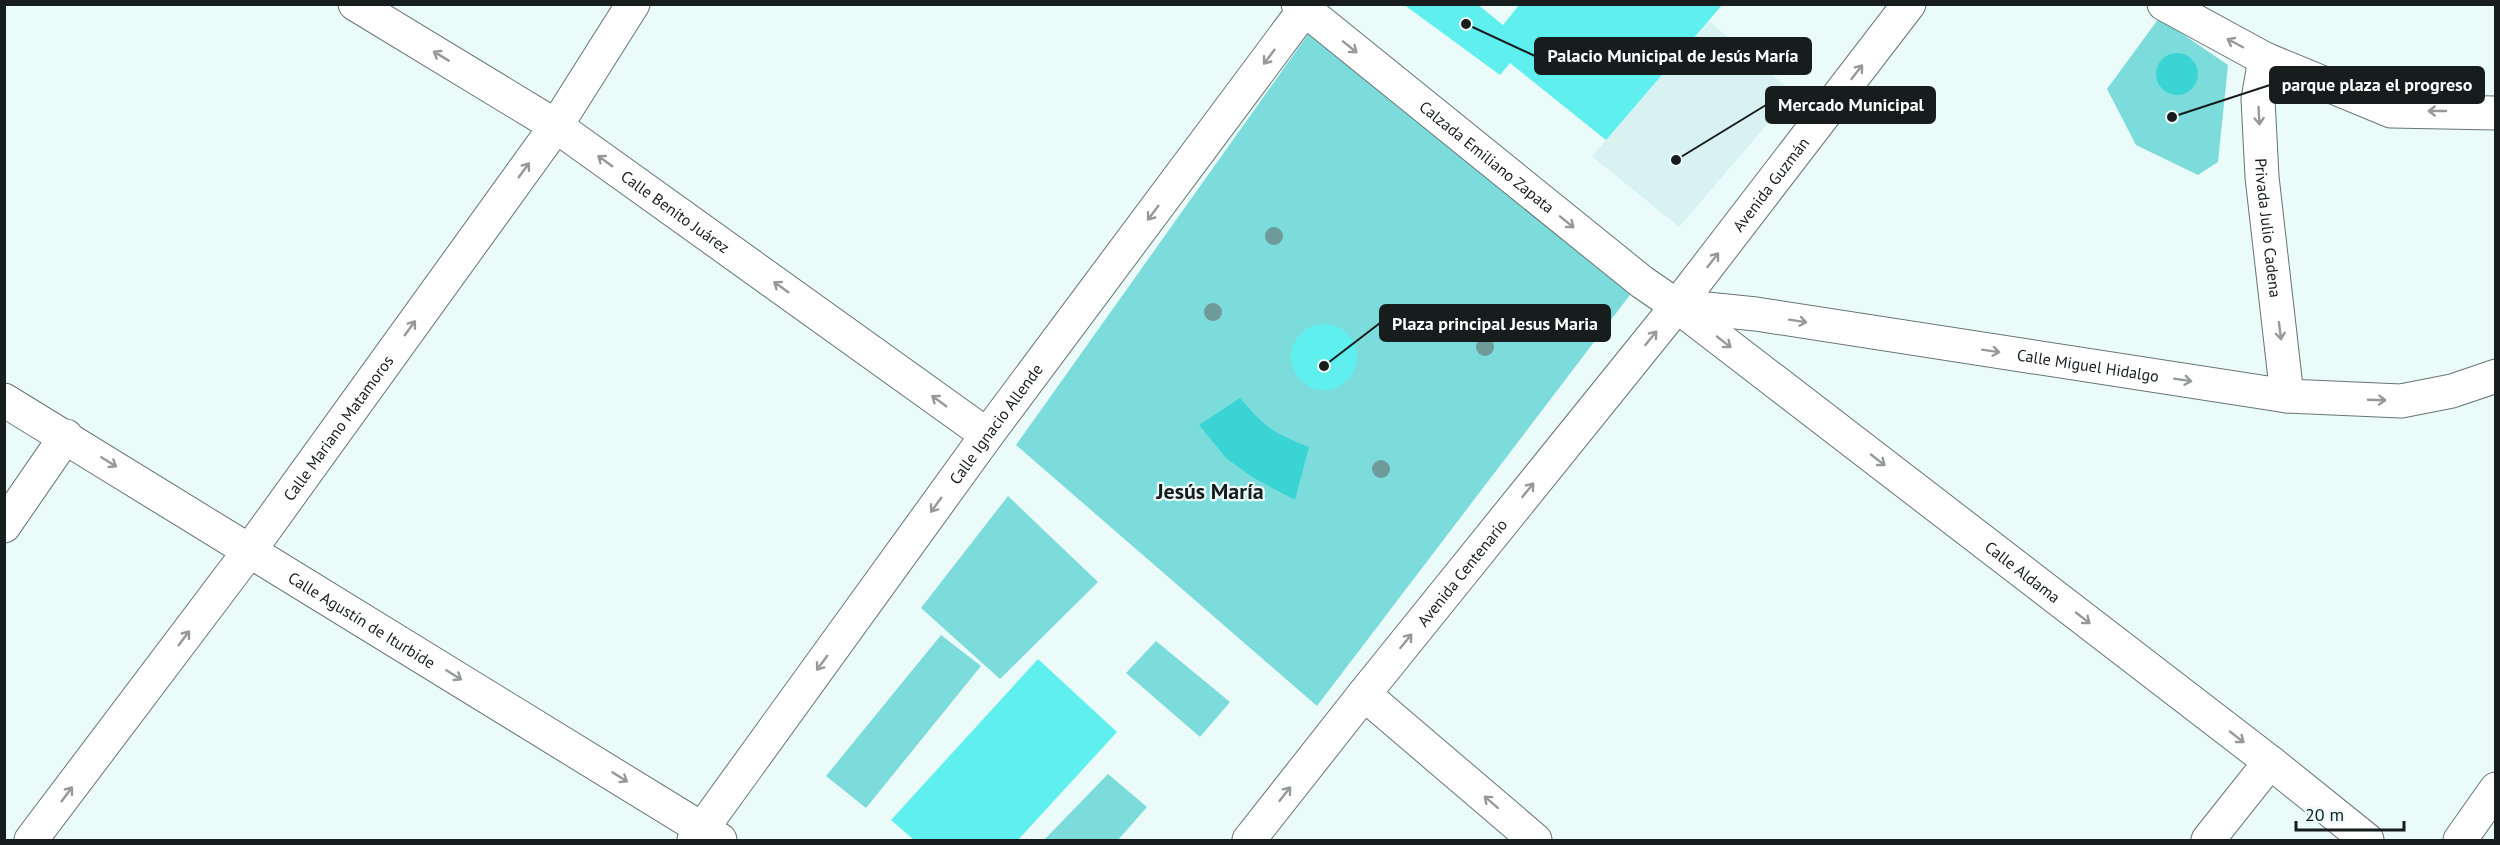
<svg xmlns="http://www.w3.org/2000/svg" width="2500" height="845" viewBox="0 0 2500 845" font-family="'PT Sans',sans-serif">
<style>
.built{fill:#d8f1f1}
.green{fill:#7cdcdb}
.water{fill:#3bd4d4}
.building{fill:#5eefee}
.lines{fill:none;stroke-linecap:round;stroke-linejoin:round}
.minor-casing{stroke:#667473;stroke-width:35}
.major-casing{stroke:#667473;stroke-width:35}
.minor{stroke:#fff;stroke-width:33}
.major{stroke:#fff;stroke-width:33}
.tree{fill:#6e9a9a}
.oneway{stroke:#979999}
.labels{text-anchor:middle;stroke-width:4.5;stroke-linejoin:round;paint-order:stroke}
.street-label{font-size:16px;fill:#171d1d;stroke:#ebfbfa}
.district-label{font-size:22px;font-weight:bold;fill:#171d1d;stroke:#ebfbfa}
.leader{fill:none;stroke:#171d1d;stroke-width:2}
.callout-dot{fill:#171d1d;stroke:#ebfbfa;stroke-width:2}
.callout{fill:#171d1d;stroke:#171d1d;stroke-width:2}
.callout-label{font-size:18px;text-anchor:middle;font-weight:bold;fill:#fff}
</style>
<rect width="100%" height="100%" fill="#ebfbfa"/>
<polygon class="built" points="1709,21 1794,93 1679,227 1592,156"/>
<g class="green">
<polygon points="2159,18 2228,65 2218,162 2198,175 2136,145 2107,89"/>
<polygon points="1314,26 1636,287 1317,706 1016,445"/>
<polygon points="1008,496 1098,582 1000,679 921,608"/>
<polygon points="941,635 981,666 866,808 826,776"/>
<polygon points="1156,641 1230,702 1200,737 1126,673"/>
<polygon points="1108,774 1147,807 1118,840 1044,840"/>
</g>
<g class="water">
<circle cx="2177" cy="74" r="21"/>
<path d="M1240,398C1264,426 1274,434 1309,447L1295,500L1252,477L1226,458L1199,425Z"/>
</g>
<g class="building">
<polygon points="1403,4 1477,4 1503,25 1520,4 1723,4 1606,140 1510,63 1500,75"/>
<circle cx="1324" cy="357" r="33"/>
<polygon points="1038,659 1117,732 1018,840 914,840 891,820"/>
</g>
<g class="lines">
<g class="minor-casing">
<g id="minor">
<path id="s1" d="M355,4L556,126L987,435"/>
<path id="s2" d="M2265,59L2258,99L2262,177L2287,396"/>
<path id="s3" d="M1677,306L2270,762L2367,840"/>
<path id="s4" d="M4,400L720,840"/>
<polyline points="4,526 66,436"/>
<polyline points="1364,694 1535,840"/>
<path id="s5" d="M31,840L250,550L556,126L633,4"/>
<path id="s6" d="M694,840L987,435L1304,10"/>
<path id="s7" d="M1249,840L1364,694L1677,306L1909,4"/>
<polyline points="2208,840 2270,762"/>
<polyline points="2460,840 2496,789"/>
</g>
</g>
<g class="major-casing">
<g id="major">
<path id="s8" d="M1298,4L1642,282L1677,306L1756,314L2287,396L2401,401L2452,391L2496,376"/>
<polyline points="2164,4 2265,59 2391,111 2496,113"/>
</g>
</g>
<use href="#minor" class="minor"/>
<use href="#major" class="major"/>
</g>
<g class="tree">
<circle cx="1274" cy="236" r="9"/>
<circle cx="1213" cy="312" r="9"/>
<circle cx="1485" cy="347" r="9"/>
<circle cx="1381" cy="469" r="9"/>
</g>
<defs><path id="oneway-shaft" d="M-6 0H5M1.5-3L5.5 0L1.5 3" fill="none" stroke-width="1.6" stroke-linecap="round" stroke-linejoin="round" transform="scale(1.5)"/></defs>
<g class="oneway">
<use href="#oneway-shaft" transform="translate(2235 43) rotate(-152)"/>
<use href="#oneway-shaft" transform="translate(1350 47) rotate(39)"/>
<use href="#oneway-shaft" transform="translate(441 56) rotate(-149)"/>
<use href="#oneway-shaft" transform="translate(1269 57) rotate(127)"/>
<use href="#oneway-shaft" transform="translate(1857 72) rotate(-52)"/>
<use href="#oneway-shaft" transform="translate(2437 111) rotate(-180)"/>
<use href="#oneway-shaft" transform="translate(2259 116) rotate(87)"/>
<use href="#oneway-shaft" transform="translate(605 161) rotate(-144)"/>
<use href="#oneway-shaft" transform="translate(524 170) rotate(-54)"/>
<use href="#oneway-shaft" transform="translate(1153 213) rotate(127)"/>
<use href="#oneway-shaft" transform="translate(1567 222) rotate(39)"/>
<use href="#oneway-shaft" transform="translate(1713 260) rotate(-52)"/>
<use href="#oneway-shaft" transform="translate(781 287) rotate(-144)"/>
<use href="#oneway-shaft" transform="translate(1798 321) rotate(9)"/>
<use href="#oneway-shaft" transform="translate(410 328) rotate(-54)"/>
<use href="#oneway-shaft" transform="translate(2280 331) rotate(83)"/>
<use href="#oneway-shaft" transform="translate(1651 338) rotate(-51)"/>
<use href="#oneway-shaft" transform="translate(1724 342) rotate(38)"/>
<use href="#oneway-shaft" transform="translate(1991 351) rotate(9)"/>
<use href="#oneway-shaft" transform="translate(2183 380) rotate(9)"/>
<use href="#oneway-shaft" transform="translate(2377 400) rotate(2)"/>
<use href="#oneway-shaft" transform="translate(939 401) rotate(-144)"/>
<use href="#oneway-shaft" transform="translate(1878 460) rotate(38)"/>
<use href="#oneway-shaft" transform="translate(109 462) rotate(32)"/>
<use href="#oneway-shaft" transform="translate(1528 490) rotate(-51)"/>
<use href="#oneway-shaft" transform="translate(936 505) rotate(126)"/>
<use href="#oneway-shaft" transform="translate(2083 618) rotate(38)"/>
<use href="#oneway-shaft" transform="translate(184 638) rotate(-53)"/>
<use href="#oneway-shaft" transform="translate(1406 641) rotate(-51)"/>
<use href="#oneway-shaft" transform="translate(822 663) rotate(126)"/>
<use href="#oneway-shaft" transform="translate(454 675) rotate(32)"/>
<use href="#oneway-shaft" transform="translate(2237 737) rotate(38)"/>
<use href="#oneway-shaft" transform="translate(620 777) rotate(32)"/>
<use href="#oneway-shaft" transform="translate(67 794) rotate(-53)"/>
<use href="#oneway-shaft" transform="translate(1285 794) rotate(-52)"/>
<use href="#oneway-shaft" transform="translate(1491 802) rotate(-139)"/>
</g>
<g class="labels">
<g class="street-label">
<text dy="6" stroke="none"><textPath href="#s8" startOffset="243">Calzada Emiliano Zapata</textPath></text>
<text dy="6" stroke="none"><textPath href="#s7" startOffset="838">Avenida Guzmán</textPath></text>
<text dy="6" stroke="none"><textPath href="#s1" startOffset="382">Calle Benito Juárez</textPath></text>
<text dy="6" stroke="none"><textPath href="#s2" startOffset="170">Privada Julio Cadena</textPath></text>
<text dy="6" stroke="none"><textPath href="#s8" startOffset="900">Calle Miguel Hidalgo</textPath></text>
<text dy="6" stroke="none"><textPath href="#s6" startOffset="514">Calle Ignacio Allende</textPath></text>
<text dy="6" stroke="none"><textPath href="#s5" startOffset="514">Calle Mariano Matamoros</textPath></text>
<text dy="6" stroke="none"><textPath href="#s7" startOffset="342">Avenida Centenario</textPath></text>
<text dy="6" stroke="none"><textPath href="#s3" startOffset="436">Calle Aldama</textPath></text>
<text dy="6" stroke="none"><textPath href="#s4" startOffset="420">Calle Agustín de Iturbide</textPath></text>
</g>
<g class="district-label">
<text x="1210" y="499">Jesús María</text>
</g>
</g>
<path class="leader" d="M1466 24L1535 56M2172 117L2270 85M1676 160L1766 105M1324 366L1380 323"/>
<g class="callout-dot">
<circle cx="1466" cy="24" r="6"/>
<circle cx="2172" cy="117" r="6"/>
<circle cx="1676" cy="160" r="6"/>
<circle cx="1324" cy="366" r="6"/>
</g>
<g class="callout">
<rect x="1535" y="38" width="276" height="36" rx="6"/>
<rect x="2270" y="67" width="214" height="36" rx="6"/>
<rect x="1766" y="87" width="169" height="36" rx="6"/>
<rect x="1380" y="305" width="230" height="36" rx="6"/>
</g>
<g class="callout-label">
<text x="1673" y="62">Palacio Municipal de Jesús María</text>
<text x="2377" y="91">parque plaza el progreso</text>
<text x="1851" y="111">Mercado Municipal</text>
<text x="1495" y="330">Plaza principal Jesus Maria</text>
</g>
<rect width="2500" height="845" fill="none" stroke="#171d1d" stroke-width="12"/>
<path d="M2296 821v9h108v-9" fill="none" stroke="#171d1d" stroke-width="3"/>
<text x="2305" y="821" font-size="18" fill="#171d1d" stroke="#ebfbfa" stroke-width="4.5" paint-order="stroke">20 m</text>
</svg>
